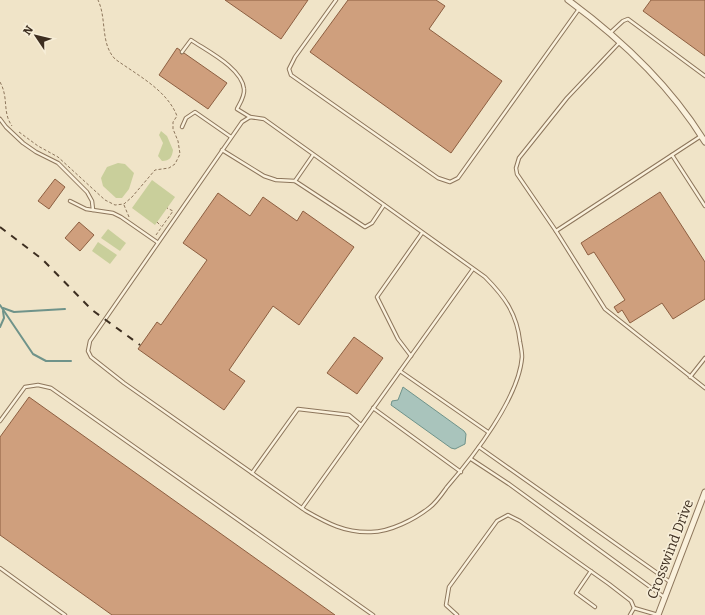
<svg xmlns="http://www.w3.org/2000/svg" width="705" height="615" viewBox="0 0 705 615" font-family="Bitter,serif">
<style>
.green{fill:#c9cf9b}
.water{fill:#a9c4bc;stroke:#6f938a}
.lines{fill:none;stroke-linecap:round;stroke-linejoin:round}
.stream{stroke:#6f938a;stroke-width:2}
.building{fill:#cf9f7d;stroke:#8d5f41}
.lane-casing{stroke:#8d765c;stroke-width:4.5}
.street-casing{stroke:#8d765c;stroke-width:7}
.path{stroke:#8d765c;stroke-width:1;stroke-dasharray:3 2;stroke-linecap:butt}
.lane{stroke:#faf1dc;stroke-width:2.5}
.street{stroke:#faf1dc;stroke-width:5}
.rail{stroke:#3d2e20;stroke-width:2;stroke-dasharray:7 7;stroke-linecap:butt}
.labels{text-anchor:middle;stroke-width:3.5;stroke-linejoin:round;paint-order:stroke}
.street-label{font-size:14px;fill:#3d2e20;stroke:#f7eed8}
</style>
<rect width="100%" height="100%" fill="#f0e4c8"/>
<g class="green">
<path d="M161,131L167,136L173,150C172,157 170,161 162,161L158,156L163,143L159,135Z"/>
<polygon points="118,163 125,164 134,173 129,189 122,198 116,198 103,186 101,178 107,167"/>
<polygon points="152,180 175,197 155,225 132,208"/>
<polygon points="108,229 126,243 120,251 101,238"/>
<polygon points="98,242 117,255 110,264 92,251"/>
</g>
<polygon class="water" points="403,387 464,431 466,434 465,444 455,449 451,448 391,405 392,401 398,400"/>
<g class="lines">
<g class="stream">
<polyline points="0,305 33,354 46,361 71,361"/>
<polyline points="3,308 14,312 65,309"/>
<polyline points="0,327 4,318 3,311"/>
</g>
</g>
<g class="building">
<polygon points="225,0 308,0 281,39"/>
<polygon points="348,0 436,0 445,6 429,29 502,81 451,153 310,52"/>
<polygon points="651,0 705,0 705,56 643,11"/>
<polygon points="177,48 180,50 181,54 184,53 227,83 208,109 159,75"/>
<polygon points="55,179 65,187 49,209 38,201"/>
<polygon points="660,192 705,262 705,299 673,319 662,303 630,323 622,310 618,313 614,307 625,300 594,252 588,255 581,243"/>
<polygon points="218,193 250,216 263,197 297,221 303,211 354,247 299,325 273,306 229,370 245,381 224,410 138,349 157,322 161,325 207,260 183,243"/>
<polygon points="79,222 94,235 80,251 65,238"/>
<polygon points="354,337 383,358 357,394 327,373"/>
<polygon points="29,397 335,615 112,615 0,535 0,437"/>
</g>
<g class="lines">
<g class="lane-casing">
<g id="lane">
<polyline points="336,0 295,57 289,69 291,75 438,178 450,182 458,178 579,9"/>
<polyline points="610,33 623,21 628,19 705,76"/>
<path d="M182,52L191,40C207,51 242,68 244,89C245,96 240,103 237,109L250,117"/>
<path d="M250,117L264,119L485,277C505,297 517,314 520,342C521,347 522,352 522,357C519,398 473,457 447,487C442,494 436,503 429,508C415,519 390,532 371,532C345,533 327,523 306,511L124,383L91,357L88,351L90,341L242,122Z"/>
<polyline points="0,119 6,127 23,143 36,152 58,163 87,192 92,201 93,210"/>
<polyline points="182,127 186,118 195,112 231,137"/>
<polyline points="701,136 556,231 605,309 705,388"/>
<polyline points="222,150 264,176 276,180 295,181 365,227 372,223 384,205"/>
<polyline points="672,155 705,206"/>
<polyline points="295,181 313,155"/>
<polyline points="70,201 86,209 113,213 121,217 157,242"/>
<polyline points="556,231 517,174 516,168 519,158 567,98 620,42"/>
<polyline points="411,356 398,339 377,297 422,233"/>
<polyline points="400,371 488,432"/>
<polyline points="690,377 705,358"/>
<polyline points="373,408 461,472"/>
<polyline points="0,421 25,387 38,385 51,388 373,615"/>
<polyline points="479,447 670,582"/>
<polyline points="471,459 509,484 664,597"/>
<polyline points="252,473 298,409 349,415 361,425"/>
<polyline points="302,508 473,269"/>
<polyline points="0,568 65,615"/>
<polyline points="591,571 576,593 595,607"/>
<polyline points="457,615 446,605 449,587 497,521 508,515 520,521 609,584 631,601 634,608 658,615"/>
<polyline points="630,615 634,608"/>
</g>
</g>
<g class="street-casing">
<g id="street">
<path d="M568,0C621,39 670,85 705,142"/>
<polyline points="658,615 705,492"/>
</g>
</g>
<g class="path">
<path d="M0,82C9,98 2,112 12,126"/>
<path d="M19,132L38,146L58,157L105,200L115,205L124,204L132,197L155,170L169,168L175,164L180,154L178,141L173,129V122L177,116C167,90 137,75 115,59C100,43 107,19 98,0"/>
<polyline points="124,205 129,217"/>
<polyline points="157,222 161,226"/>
<polyline points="156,235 173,211 167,208"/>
</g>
<use href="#lane" class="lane"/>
<use href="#street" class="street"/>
<polyline class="rail" points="0,227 42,259 92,310 140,345"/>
</g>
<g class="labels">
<g class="street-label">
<text transform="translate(670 549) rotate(-69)" y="5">Crosswind Drive</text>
</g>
</g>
<g transform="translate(36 36) rotate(305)" stroke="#f7eed8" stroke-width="3" paint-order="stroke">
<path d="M0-3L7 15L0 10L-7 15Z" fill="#3d2e20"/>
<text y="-6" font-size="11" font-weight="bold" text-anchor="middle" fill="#3d2e20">N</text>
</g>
</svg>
